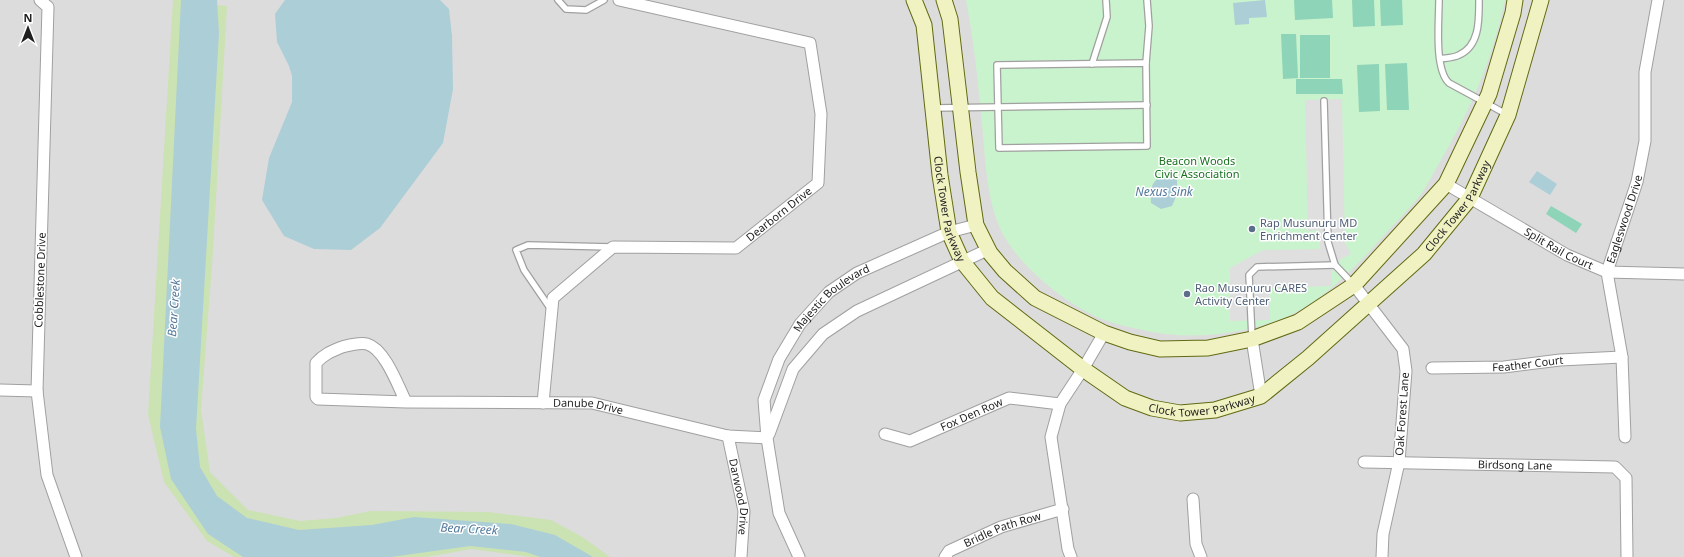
<svg xmlns="http://www.w3.org/2000/svg" width="1684" height="557" viewBox="0 0 1684 557" font-family="'Noto Sans',sans-serif">
<style>
.residential{fill:#dddcdc}
.grass{fill:#cbe2b3}
.park{fill:#c9f3cc}
.pitch{fill:#8ed4b8}
.parking{fill:#dfdfdf}
.water{fill:#acced7}
.lines{fill:none;stroke-linecap:round;stroke-linejoin:round}
.lane-casing{stroke:#a0a0a0;stroke-width:8}
.street-casing{stroke:#a0a0a0;stroke-width:13}
.secondary-casing{stroke:#616a12;stroke-width:17}
.lane{stroke:#fff;stroke-width:5.5}
.street{stroke:#fff;stroke-width:11}
.secondary{stroke:#f0f2c1;stroke-width:15}
.service-dot{fill:#5c6f8a;stroke:#fff;stroke-width:1.5}
.labels{text-anchor:middle;stroke-width:3;stroke-linejoin:round;paint-order:stroke}
.park-label{font-size:11px;fill:#197120;stroke:#fff}
.street-label{font-size:11px;fill:#1f1f1f;stroke:#fff}
.service-label{font-size:11px;fill:#4e5e75;stroke:#fff;text-anchor:start}
.water-label{font-size:12px;font-style:italic;fill:#54799c;stroke:#fff}
</style>
<rect width="100%" height="100%" fill="#efece7"/>
<rect class="residential" x="0" y="0" width="1684" height="557"/>
<polygon class="grass" points="173,0 183,0 186,3 227,6 213,251 201,410 210,472 248,510 300,521 336,518 371,511 488,512 551,520 584,538 610,557 530,557 471,549 427,557 234,557 207,541 164,482 148,415"/>
<path class="park" d="M966,0H1505C1493,58 1471,109 1441,160C1435,170 1429,182 1422,193C1409,210 1392,226 1377,243C1353,270 1318,304 1284,318C1238,336 1187,341 1138,329C1129,327 1119,325 1110,322C1074,310 1031,276 1009,244C986,210 986,164 982,124C978,82 974,41 966,0Z"/>
<g class="pitch">
<polygon points="1294,0 1332,0 1333,18 1295,20"/>
<polygon points="1352,0 1374,0 1375,26 1353,27"/>
<polygon points="1380,0 1402,0 1403,25 1381,26"/>
<polygon points="1281,34 1296,34 1298,78 1283,79"/>
<rect x="1300" y="35" width="30" height="43"/>
<polygon points="1407,63 1409,110 1387,110 1385,64"/>
<polygon points="1379,64 1380,111 1359,112 1357,65"/>
<polygon points="1296,79 1342,79 1343,94 1296,94"/>
<polygon points="1551,206 1582,224 1576,233 1546,214"/>
</g>
<polygon class="parking" points="1342,99 1345,243 1351,254 1341,259 1331,273 1332,286 1269,288 1270,320 1230,321 1230,268 1263,250 1320,249 1320,230 1308,231 1305,100"/>
<g class="water">
<polygon points="181,0 217,0 219,33 196,429 200,467 217,496 247,518 299,530 372,525 414,517 511,524 555,535 593,557 540,557 526,552 470,546 391,557 243,557 208,534 171,479 160,427"/>
<polygon points="285,0 440,0 449,9 452,36 453,89 443,143 380,228 351,250 314,249 284,236 262,200 269,158 292,102 292,76 289,66 277,42 275,14"/>
<polygon points="1265,0 1267,17 1249,18 1249,24 1235,25 1233,3"/>
<polygon points="1537,171 1557,184 1550,195 1529,182"/>
<path d="M1164,174L1177,180V194L1172,206L1161,209L1151,203C1150,188 1151,182 1164,174Z"/>
</g>
<g class="lines">
<g class="lane-casing">
<g id="lane">
<polyline points="558,0 566,9 586,10 604,0"/>
<path d="M1439,0C1439,21 1434,69 1449,83L1508,115"/>
<path d="M1440,59C1446,58 1453,58 1459,55C1480,46 1479,19 1479,0"/>
<polygon points="1146,63 1147,146 999,148 997,65"/>
<polyline points="1146,63 1149,26 1147,0"/>
<polyline points="1092,64 1107,17 1106,0"/>
<polyline points="1324,101 1328,242 1335,265 1353,284"/>
<polyline points="934,108 1147,105"/>
<polyline points="550,308 524,270 516,250 528,245 612,247"/>
<polyline points="1252,338 1249,275 1257,267 1335,265"/>
</g>
</g>
<g class="street-casing">
<g id="street">
<polyline points="40,0 48,7 37,391 47,475 76,557"/>
<path id="s1" d="M1446,184L1567,255L1607,272L1684,274"/>
<polyline points="1354,285 1403,349 1406,371 1399,462 1383,534 1382,557"/>
<polyline points="1252,339 1261,396"/>
<path id="s2" d="M1432,368L1504,367L1560,360L1622,357"/>
<polyline points="0,390 37,391"/>
<path id="s3" d="M406,402C398,386 385,349 367,344C359,342 350,345 342,347C332,351 324,354 316,363V397L318,399L406,402L592,403L728,436L767,438"/>
<path id="s4" d="M543,403L553,298L613,247L736,248L818,183L821,114L810,43L619,0"/>
<polyline points="769,434 793,369 823,334 857,311 987,250"/>
<path id="s5" d="M885,434L910,441L1009,398L1060,404"/>
<path id="s6" d="M728,436L744,511L741,557"/>
<path id="s7" d="M1625,437L1622,357L1607,272L1637,182L1645,141V72L1658,0"/>
<path id="s8" d="M1364,462L1615,467L1626,478L1627,557"/>
<polyline points="1193,499 1196,544 1201,557"/>
<path id="s9" d="M799,557L779,513L767,438L764,400L779,359L800,324L829,292L857,273L949,232L976,225"/>
<path id="s10" d="M945,557L949,551L1001,527L1063,509"/>
<polyline points="1071,557 1068,549 1051,437 1060,404 1083,369 1104,333"/>
</g>
</g>
<g class="secondary-casing">
<g id="secondary">
<path id="s11" d="M914,0L924,25L940,175L949,232L962,261L992,298L1083,369L1125,398L1152,408L1180,413L1215,410L1261,396L1308,358L1424,254L1470,198L1508,115L1541,0"/>
<polyline points="944,0 950,19 968,172 976,225 990,253 1005,271 1035,298 1104,333 1130,342 1160,349 1208,348 1252,339 1298,322 1354,285 1446,184 1489,94 1513,13 1515,0"/>
</g>
</g>
<use href="#lane" class="lane"/>
<use href="#street" class="street"/>
<use href="#secondary" class="secondary"/>
</g>
<g class="service-dot">
<circle cx="1252" cy="229" r="4"/>
<circle cx="1187" cy="294" r="4"/>
</g>
<g class="labels">
<g class="park-label">
<text x="1197" y="165">Beacon Woods<tspan x="1197" dy="13">Civic Association</tspan></text>
</g>
<g class="street-label">
<text dy="4" stroke="none"><textPath href="#s11" startOffset="897">Clock Tower Parkway</textPath></text>
<text dy="4" stroke="none"><textPath href="#s11" startOffset="213">Clock Tower Parkway</textPath></text>
<text dy="4" stroke="none"><textPath href="#s4" startOffset="362">Dearborn Drive</textPath></text>
<text dy="4" stroke="none"><textPath href="#s7" startOffset="222">Eagleswood Drive</textPath></text>
<text dy="4" stroke="none"><textPath href="#s1" startOffset="130">Split Rail Court</textPath></text>
<text transform="translate(40 280) rotate(-88)" y="4">Cobblestone Drive</text>
<text dy="4" stroke="none"><textPath href="#s9" startOffset="288">Majestic Boulevard</textPath></text>
<text dy="4" stroke="none"><textPath href="#s2" startOffset="96">Feather Court</textPath></text>
<text dy="4" stroke="none"><textPath href="#s11" startOffset="561">Clock Tower Parkway</textPath></text>
<text dy="4" stroke="none"><textPath href="#s3" startOffset="435">Danube Drive</textPath></text>
<text dy="4" stroke="none"><textPath href="#s5" startOffset="93">Fox Den Row</textPath></text>
<text transform="translate(1402 414) rotate(-86)" y="4">Oak Forest Lane</text>
<text dy="4" stroke="none"><textPath href="#s8" startOffset="151">Birdsong Lane</textPath></text>
<text dy="4" stroke="none"><textPath href="#s6" startOffset="62">Darwood Drive</textPath></text>
<text dy="4" stroke="none"><textPath href="#s10" startOffset="65">Bridle Path Row</textPath></text>
</g>
<g class="service-label">
<text x="1260" y="227">Rap Musunuru MD<tspan x="1260" dy="13">Enrichment Center</tspan></text>
<text x="1195" y="292">Rao Musunuru CARES<tspan x="1195" dy="13">Activity Center</tspan></text>
</g>
<g class="water-label">
<text x="1164" y="196">Nexus Sink</text>
<text transform="translate(174 308) rotate(-86)" y="4">Bear Creek</text>
<text transform="translate(469 529) rotate(3)" y="4">Bear Creek</text>
</g>
</g>
<g transform="translate(28 28)" stroke="#ffffff" stroke-width="3" paint-order="stroke">
<path d="M0-3L7 15L0 10L-7 15Z" fill="#1f1f1f"/>
<text y="-6" font-size="11" font-weight="bold" text-anchor="middle" fill="#1f1f1f">N</text>
</g>
</svg>
